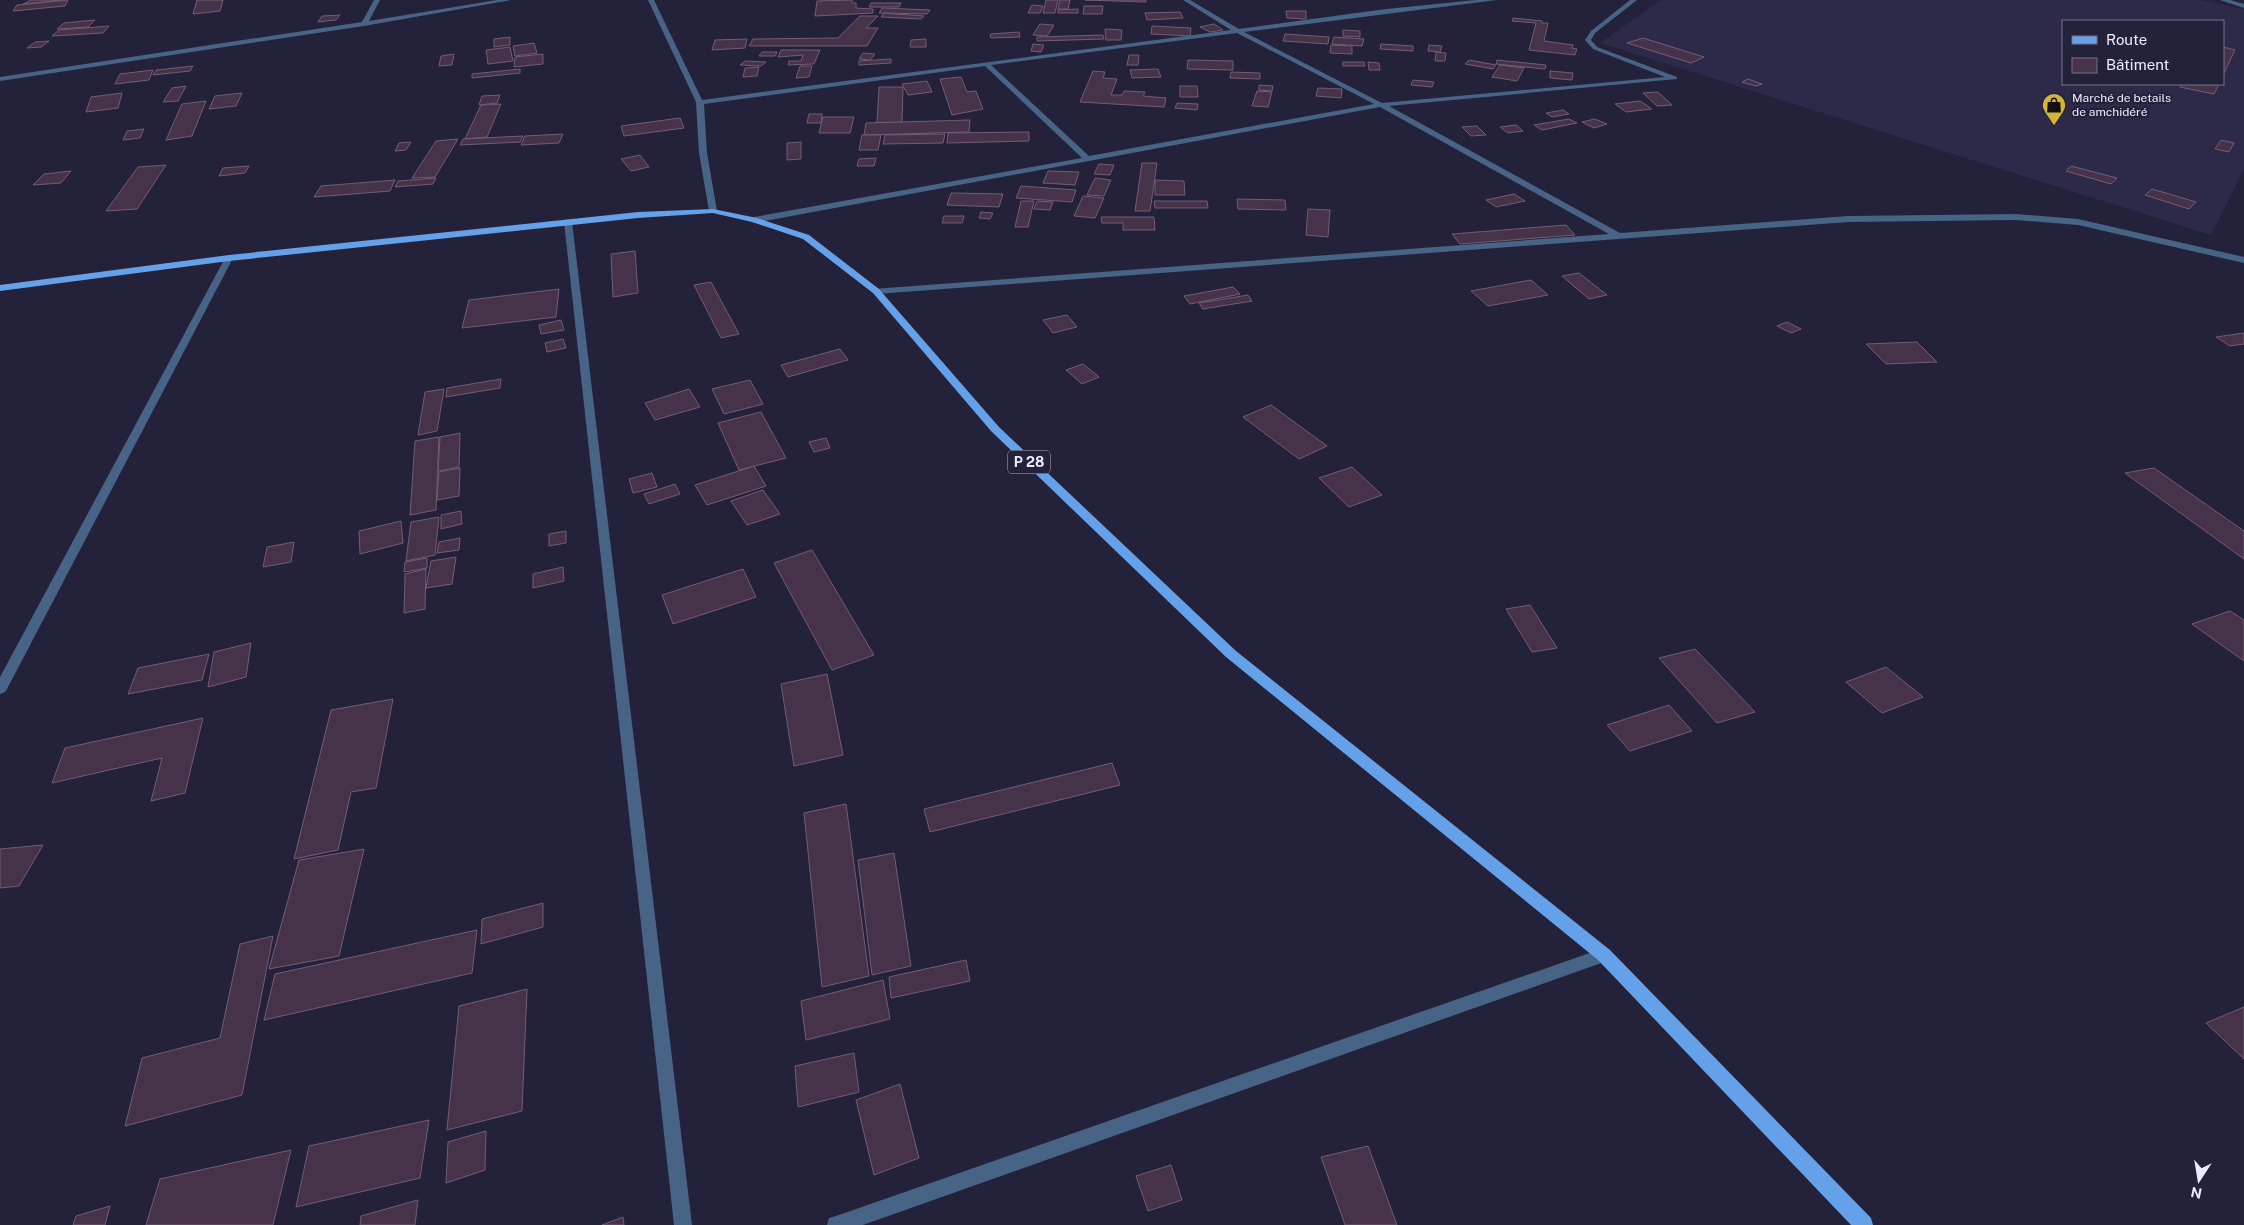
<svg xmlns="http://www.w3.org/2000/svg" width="2244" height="1225" viewBox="0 0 2244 1225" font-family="'Public Sans',sans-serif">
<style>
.built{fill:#2d2a49;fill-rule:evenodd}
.building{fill:#46334a;stroke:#725d75}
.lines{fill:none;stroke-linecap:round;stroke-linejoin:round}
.minor{fill:#476386;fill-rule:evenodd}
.major{fill:#64a1e9;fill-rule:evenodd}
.labels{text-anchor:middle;stroke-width:4;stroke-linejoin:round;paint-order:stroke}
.far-poi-label{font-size:12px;fill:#edecfd;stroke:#24213a;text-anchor:start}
.shield{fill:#24213a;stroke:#b1afc2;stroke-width:1}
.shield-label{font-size:14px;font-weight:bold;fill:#edecfd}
</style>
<rect width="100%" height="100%" fill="#24213a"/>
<path class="built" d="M1661,0H2202L2244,9V169L2211,235L1600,43ZM2063,21H2223V84H2063Z"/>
<g class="building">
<polygon points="31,0 62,0 23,4"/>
<polygon points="68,0 65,6 13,11 17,5"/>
<polygon points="197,0 223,0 220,11 193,14"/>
<polygon points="852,0 852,3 856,3 856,8 873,9 873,13 815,16 817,1"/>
<polygon points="1046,0 1058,0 1055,13 1043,13"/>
<polygon points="1060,0 1070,0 1068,9 1058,9"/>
<polygon points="1085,0 1146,0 1146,2"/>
<polygon points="871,3 901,3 899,7 869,7"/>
<polygon points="1032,5 1043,6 1040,13 1028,13"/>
<polygon points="1084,6 1103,6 1102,14 1083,14"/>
<polygon points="882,8 930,10 927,14 879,13"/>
<polygon points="1078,9 1078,13 1058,13 1058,10"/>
<polygon points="1286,11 1306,11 1306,19 1287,18"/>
<polygon points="1180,12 1183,18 1147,20 1145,13"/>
<polygon points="884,13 924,16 921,19 881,17"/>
<polygon points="340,15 336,20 318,22 322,16"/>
<polygon points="860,16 878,16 866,28 878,28 867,46 749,46 753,39 838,38"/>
<polygon points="1513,18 1542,21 1542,23 1548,23 1544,41 1573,45 1572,48 1577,49 1575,55 1529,50 1536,23 1512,21"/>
<polygon points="95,20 88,27 57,29 64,23"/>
<polygon points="1040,24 1054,25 1047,36 1033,35"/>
<polygon points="1214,24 1223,30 1210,32 1200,27"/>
<polygon points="109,26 103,33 52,36 59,30"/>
<polygon points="1152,26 1191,28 1190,36 1151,34"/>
<polygon points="1105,29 1122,30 1121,40 1106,40"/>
<polygon points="1343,30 1360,31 1360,37 1343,36"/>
<polygon points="1019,32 1020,37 991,38 990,34"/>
<polygon points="1285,34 1329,37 1328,44 1283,41"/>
<polygon points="1103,35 1104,39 1037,41 1037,37"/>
<polygon points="510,37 510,45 494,47 494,39"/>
<polygon points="1334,37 1364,39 1362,46 1332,44"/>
<polygon points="1643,38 1704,57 1691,63 1627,43"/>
<polygon points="747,39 745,48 712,50 715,40"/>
<polygon points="926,39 926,47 910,47 911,40"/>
<polygon points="49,41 41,47 27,48 35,42"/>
<polygon points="534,43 537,53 515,56 513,46"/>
<polygon points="1033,44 1044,45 1041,52 1031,51"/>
<polygon points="1381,44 1413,46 1413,51 1380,49"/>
<polygon points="1331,45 1352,46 1352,54 1330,53"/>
<polygon points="1429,45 1442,46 1440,52 1428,51"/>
<polygon points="510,47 513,61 488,64 486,50"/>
<polygon points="2223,47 2235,50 2223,75"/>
<polygon points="781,50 820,50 814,64 788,65 789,61 801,61 803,55 778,57"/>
<polygon points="762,52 777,52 775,56 759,56"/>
<polygon points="1436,52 1446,53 1445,61 1435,61"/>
<polygon points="863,53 875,54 870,60 859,59"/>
<polygon points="454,54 452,65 439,66 441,56"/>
<polygon points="543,54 543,64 514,67 515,57"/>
<polygon points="1129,55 1139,55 1138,65 1127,65"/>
<polygon points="891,59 891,63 859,65 859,61"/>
<polygon points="1188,60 1233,61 1233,70 1187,69"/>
<polygon points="1469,60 1496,65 1493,69 1465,64"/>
<polygon points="1497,60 1546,65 1545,69 1496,64"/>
<polygon points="745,61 766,62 761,66 740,65"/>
<polygon points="1343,62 1364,62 1365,66 1343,66"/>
<polygon points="1368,62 1379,63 1380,70 1369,70"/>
<polygon points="1500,65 1524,68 1517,81 1492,77"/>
<polygon points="193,66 190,71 153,75 156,70"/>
<polygon points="800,66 812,66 809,77 796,78"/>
<polygon points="759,67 757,76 743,77 745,68"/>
<polygon points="520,69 520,73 472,78 472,74"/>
<polygon points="1158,69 1161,77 1132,78 1130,70"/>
<polygon points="153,70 149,80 115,84 120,74"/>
<polygon points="1093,71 1105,72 1103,78 1117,79 1111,95 1122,95 1124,91 1145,92 1143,96 1166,98 1164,107 1080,102"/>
<polygon points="1550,71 1573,73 1572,80 1550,78"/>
<polygon points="1231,72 1260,73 1260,79 1230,78"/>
<polygon points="961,77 967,92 976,91 983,109 952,115 940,79"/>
<polygon points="1748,79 1762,84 1756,86 1742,82"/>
<polygon points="1413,80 1434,82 1432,87 1411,85"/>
<polygon points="927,81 932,92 908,95 902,84"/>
<polygon points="2182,84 2219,84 2214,94 2180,87"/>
<polygon points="1259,85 1273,86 1272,91 1259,90"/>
<polygon points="186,86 178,101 163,102 172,88"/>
<polygon points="1180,86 1197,86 1198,97 1180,97"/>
<polygon points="879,87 903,87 902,122 877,123"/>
<polygon points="1318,88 1342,89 1341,98 1316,96"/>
<polygon points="1257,91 1272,92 1268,107 1252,106"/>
<polygon points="1658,92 1672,105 1657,106 1643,93"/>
<polygon points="122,93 118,108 86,112 91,97"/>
<polygon points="242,93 236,106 209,109 215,96"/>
<polygon points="500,95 497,103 479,105 482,96"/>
<polygon points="206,101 192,136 166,140 182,104"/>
<polygon points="1640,101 1652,109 1626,112 1615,104"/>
<polygon points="1177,103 1198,104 1197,110 1175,108"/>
<polygon points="501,104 487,137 465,139 481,105"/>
<polygon points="1563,110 1569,114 1552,117 1546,113"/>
<polygon points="809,114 822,114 821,123 807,123"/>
<polygon points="823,117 854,117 850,133 819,133"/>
<polygon points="680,118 684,128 624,136 621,126"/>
<polygon points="1569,119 1577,123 1542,130 1534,125"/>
<polygon points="1595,119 1607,124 1594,128 1582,122"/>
<polygon points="970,120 969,132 864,135 866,123"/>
<polygon points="1516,125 1523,131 1508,133 1500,127"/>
<polygon points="1477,126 1486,135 1471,136 1462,127"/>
<polygon points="144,129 140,138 123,140 127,131"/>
<polygon points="1029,132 1029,141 947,143 948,133"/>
<polygon points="563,134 559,143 521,145 525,136"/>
<polygon points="945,134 943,143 883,144 885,135"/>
<polygon points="862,135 881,135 878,150 859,150"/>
<polygon points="523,136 520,142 460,145 463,139"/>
<polygon points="458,139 435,177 412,178 436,141"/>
<polygon points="2221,140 2234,143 2229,152 2215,149"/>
<polygon points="411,142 406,150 395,151 399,143"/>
<polygon points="801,142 801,159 787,160 787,143"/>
<polygon points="640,155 649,167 631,171 621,159"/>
<polygon points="876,158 874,166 857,166 859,159"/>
<polygon points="1142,163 1157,163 1150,211 1135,211"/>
<polygon points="1099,164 1114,165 1110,175 1094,174"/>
<polygon points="166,165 137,209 106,211 138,167"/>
<polygon points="249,166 245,173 219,176 223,168"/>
<polygon points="2071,166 2117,178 2111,184 2066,171"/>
<polygon points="71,171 61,183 33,185 44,174"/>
<polygon points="1048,171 1079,172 1075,185 1043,183"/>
<polygon points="436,178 433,184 395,187 398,181"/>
<polygon points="1095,178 1111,180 1104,196 1087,195"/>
<polygon points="395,180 390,191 314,197 321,186"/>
<polygon points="1155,180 1184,181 1185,195 1155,195"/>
<polygon points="1021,186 1076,190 1072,202 1016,198"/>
<polygon points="2152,189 2196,202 2189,209 2145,195"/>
<polygon points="951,193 1003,194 999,207 947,205"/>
<polygon points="1514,194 1525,201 1496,207 1486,200"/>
<polygon points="1083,196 1104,198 1095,218 1074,216"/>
<polygon points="1237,199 1285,200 1286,210 1238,209"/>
<polygon points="1021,201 1034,201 1028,227 1015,227"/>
<polygon points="1037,201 1053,202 1050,210 1034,209"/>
<polygon points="1154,201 1207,201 1208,208 1155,208"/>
<polygon points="1308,209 1330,210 1328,237 1306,235"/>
<polygon points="981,212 993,213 990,219 979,218"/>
<polygon points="944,216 964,216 962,223 942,223"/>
<polygon points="1101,217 1154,217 1155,230 1123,230 1123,223 1102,223"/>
<polygon points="1566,225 1575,235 1460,244 1452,234"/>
<polygon points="635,251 638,293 613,297 611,254"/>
<polygon points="1579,273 1607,295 1589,299 1562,276"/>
<polygon points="1531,280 1548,295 1488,306 1471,291"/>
<polygon points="711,282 739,334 721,338 694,285"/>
<polygon points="1233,287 1240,294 1190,304 1184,296"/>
<polygon points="559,289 556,317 462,328 469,300"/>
<polygon points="1248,295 1252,301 1203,309 1199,303"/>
<polygon points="1067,315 1077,327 1053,333 1043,320"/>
<polygon points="561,320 564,330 541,334 539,325"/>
<polygon points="1787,322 1801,329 1791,333 1777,326"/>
<polygon points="2244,333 2244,344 2230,346 2216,337"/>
<polygon points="563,339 566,348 547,352 545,343"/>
<polygon points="1917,342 1937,362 1886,364 1866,344"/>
<polygon points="840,349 848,360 788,377 781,365"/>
<polygon points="1083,364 1099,377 1082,384 1066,370"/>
<polygon points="501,379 500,388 446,397 447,388"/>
<polygon points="750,380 763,404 724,414 712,389"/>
<polygon points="444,389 437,431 418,435 425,392"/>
<polygon points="689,389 700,407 655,420 645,403"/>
<polygon points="1271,405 1327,446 1299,459 1243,417"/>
<polygon points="761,412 786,458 739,470 718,423"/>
<polygon points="460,433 459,467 438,471 440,437"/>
<polygon points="439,437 436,510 410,515 415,441"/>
<polygon points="826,438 830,448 814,452 809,442"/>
<polygon points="754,466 766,486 707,505 695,485"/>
<polygon points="1352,467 1382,495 1349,507 1319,478"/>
<polygon points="460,468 459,496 437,500 439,472"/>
<polygon points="2154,468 2244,531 2244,559 2125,473"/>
<polygon points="652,473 657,487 633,493 629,479"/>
<polygon points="675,484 680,494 649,504 644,494"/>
<polygon points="763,490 780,514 747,525 731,501"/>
<polygon points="461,511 462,524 441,529 441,515"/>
<polygon points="439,517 435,555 406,561 411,522"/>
<polygon points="401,521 403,543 360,554 359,531"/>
<polygon points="566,531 566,543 549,546 549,534"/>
<polygon points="460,538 459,550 437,553 439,542"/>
<polygon points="294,542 291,562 263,567 267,547"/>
<polygon points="812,550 874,655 832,670 774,563"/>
<polygon points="456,557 452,584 426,588 431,561"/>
<polygon points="427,558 427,568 404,572 405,562"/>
<polygon points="563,567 564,581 533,588 533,574"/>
<polygon points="426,569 425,609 404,613 405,574"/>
<polygon points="743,569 756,597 673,624 662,595"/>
<polygon points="1530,605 1557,648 1532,652 1506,609"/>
<polygon points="2230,611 2244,620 2244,661 2192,624"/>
<polygon points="251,643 246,677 208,687 214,652"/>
<polygon points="1695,649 1755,712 1717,723 1659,658"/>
<polygon points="209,654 202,680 128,694 138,668"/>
<polygon points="1886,667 1923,697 1882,713 1846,682"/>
<polygon points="827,674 843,755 794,766 781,684"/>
<polygon points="393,699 376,788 351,792 338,850 294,859 331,710"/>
<polygon points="1669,705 1692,731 1630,751 1607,725"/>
<polygon points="203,718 185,793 151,801 162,758 52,783 65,748"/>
<polygon points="1112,763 1120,785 930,832 924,809"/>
<polygon points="846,804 869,976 822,987 804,813"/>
<polygon points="43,845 19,886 0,888 0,849"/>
<polygon points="364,849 339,956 269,969 299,860"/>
<polygon points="894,853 911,966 872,975 858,860"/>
<polygon points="543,903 543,927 481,944 482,919"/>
<polygon points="477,930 472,973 264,1020 275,974"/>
<polygon points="273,936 242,1095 125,1126 142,1058 220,1038 240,944"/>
<polygon points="966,960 970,981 891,998 889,977"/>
<polygon points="883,980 890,1019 806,1040 801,1001"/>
<polygon points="527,989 522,1111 447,1130 459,1006"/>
<polygon points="2244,1007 2244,1059 2206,1023"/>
<polygon points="854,1053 859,1092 798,1107 795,1066"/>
<polygon points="900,1084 919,1158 874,1175 856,1100"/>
<polygon points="429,1120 420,1178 296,1207 309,1146"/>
<polygon points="486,1131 485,1170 446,1183 448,1142"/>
<polygon points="1368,1146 1397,1225 1345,1225 1321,1157"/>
<polygon points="291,1150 273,1225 146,1225 160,1179"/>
<polygon points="1171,1165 1182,1200 1148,1211 1136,1176"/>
<polygon points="418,1200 415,1225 360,1225 361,1216"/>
<polygon points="110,1206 105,1225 73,1225 76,1216"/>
<polygon points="623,1217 624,1225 602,1225"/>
</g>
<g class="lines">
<g class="minor">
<polygon points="374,0 380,0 369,21 497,0 511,0 364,26 0,81 0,77 362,22"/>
<path d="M648,0H654L702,100L1231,30L1183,0H1190L1239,29L1386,9L1476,0H1497L1244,32L1382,103L1665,77L1593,49L1585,40L1591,31L1630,0H1637L1595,33L1591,40L1597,47L1677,77V79L1389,106L1620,233L1848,216L2016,214L2078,219L2244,257V263L2078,225L2016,220L1848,222L876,294L871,291L873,289L1609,234L1380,107L754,223L750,220L754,217L1082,158L985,66L704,104L707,153L717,211L713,213L709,211L699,153L696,102ZM1237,33L1374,104L1089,156L991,65Z"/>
<polygon points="2220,0 2230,0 2244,4 2244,8"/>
<polygon points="568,219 572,222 692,1225 674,1225 564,222"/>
<polygon points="229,255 233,258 7,689 5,692 0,694 0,677 225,258"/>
<polygon points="1604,948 1610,950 1612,955 1610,960 1604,962 863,1225 827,1225 829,1218 836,1216"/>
</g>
<polygon class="major" points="713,209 757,218 809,235 879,289 999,427 1236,651 1610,950 1871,1218 1873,1225 1851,1225 1598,960 1226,657 991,431 873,293 803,239 752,222 713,213 638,218 229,261 0,291 0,285 229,255 638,212"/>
</g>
<defs>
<g id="shop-pin" transform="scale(1.25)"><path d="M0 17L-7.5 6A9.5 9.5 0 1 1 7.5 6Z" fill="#d3b635" stroke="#24213a"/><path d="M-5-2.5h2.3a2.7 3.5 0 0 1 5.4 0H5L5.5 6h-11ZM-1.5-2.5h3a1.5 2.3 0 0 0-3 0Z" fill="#111"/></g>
</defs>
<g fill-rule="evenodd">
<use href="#shop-pin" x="2054" y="105"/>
</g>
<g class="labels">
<g class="far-poi-label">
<text x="2072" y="102">Marché de betails<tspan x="2072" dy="14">de amchidéré</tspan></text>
</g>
<rect class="shield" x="1008" y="450.5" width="42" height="23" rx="4"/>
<g class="shield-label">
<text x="1029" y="467">P 28</text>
</g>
</g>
<rect x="2062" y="20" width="162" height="65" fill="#24213a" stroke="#747288"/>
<rect x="2072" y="36" width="25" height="8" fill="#64a1e9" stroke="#747288"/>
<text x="2106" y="45" font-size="15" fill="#edecfd">Route</text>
<rect x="2072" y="58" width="25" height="15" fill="#46334a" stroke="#747288"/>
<text x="2106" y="70" font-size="15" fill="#edecfd">Bâtiment</text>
<g transform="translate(2199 1180) rotate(192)" stroke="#24213a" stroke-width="4" paint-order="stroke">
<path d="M0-4L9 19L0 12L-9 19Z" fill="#edecfd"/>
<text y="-8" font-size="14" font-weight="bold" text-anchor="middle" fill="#edecfd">N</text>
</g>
</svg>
